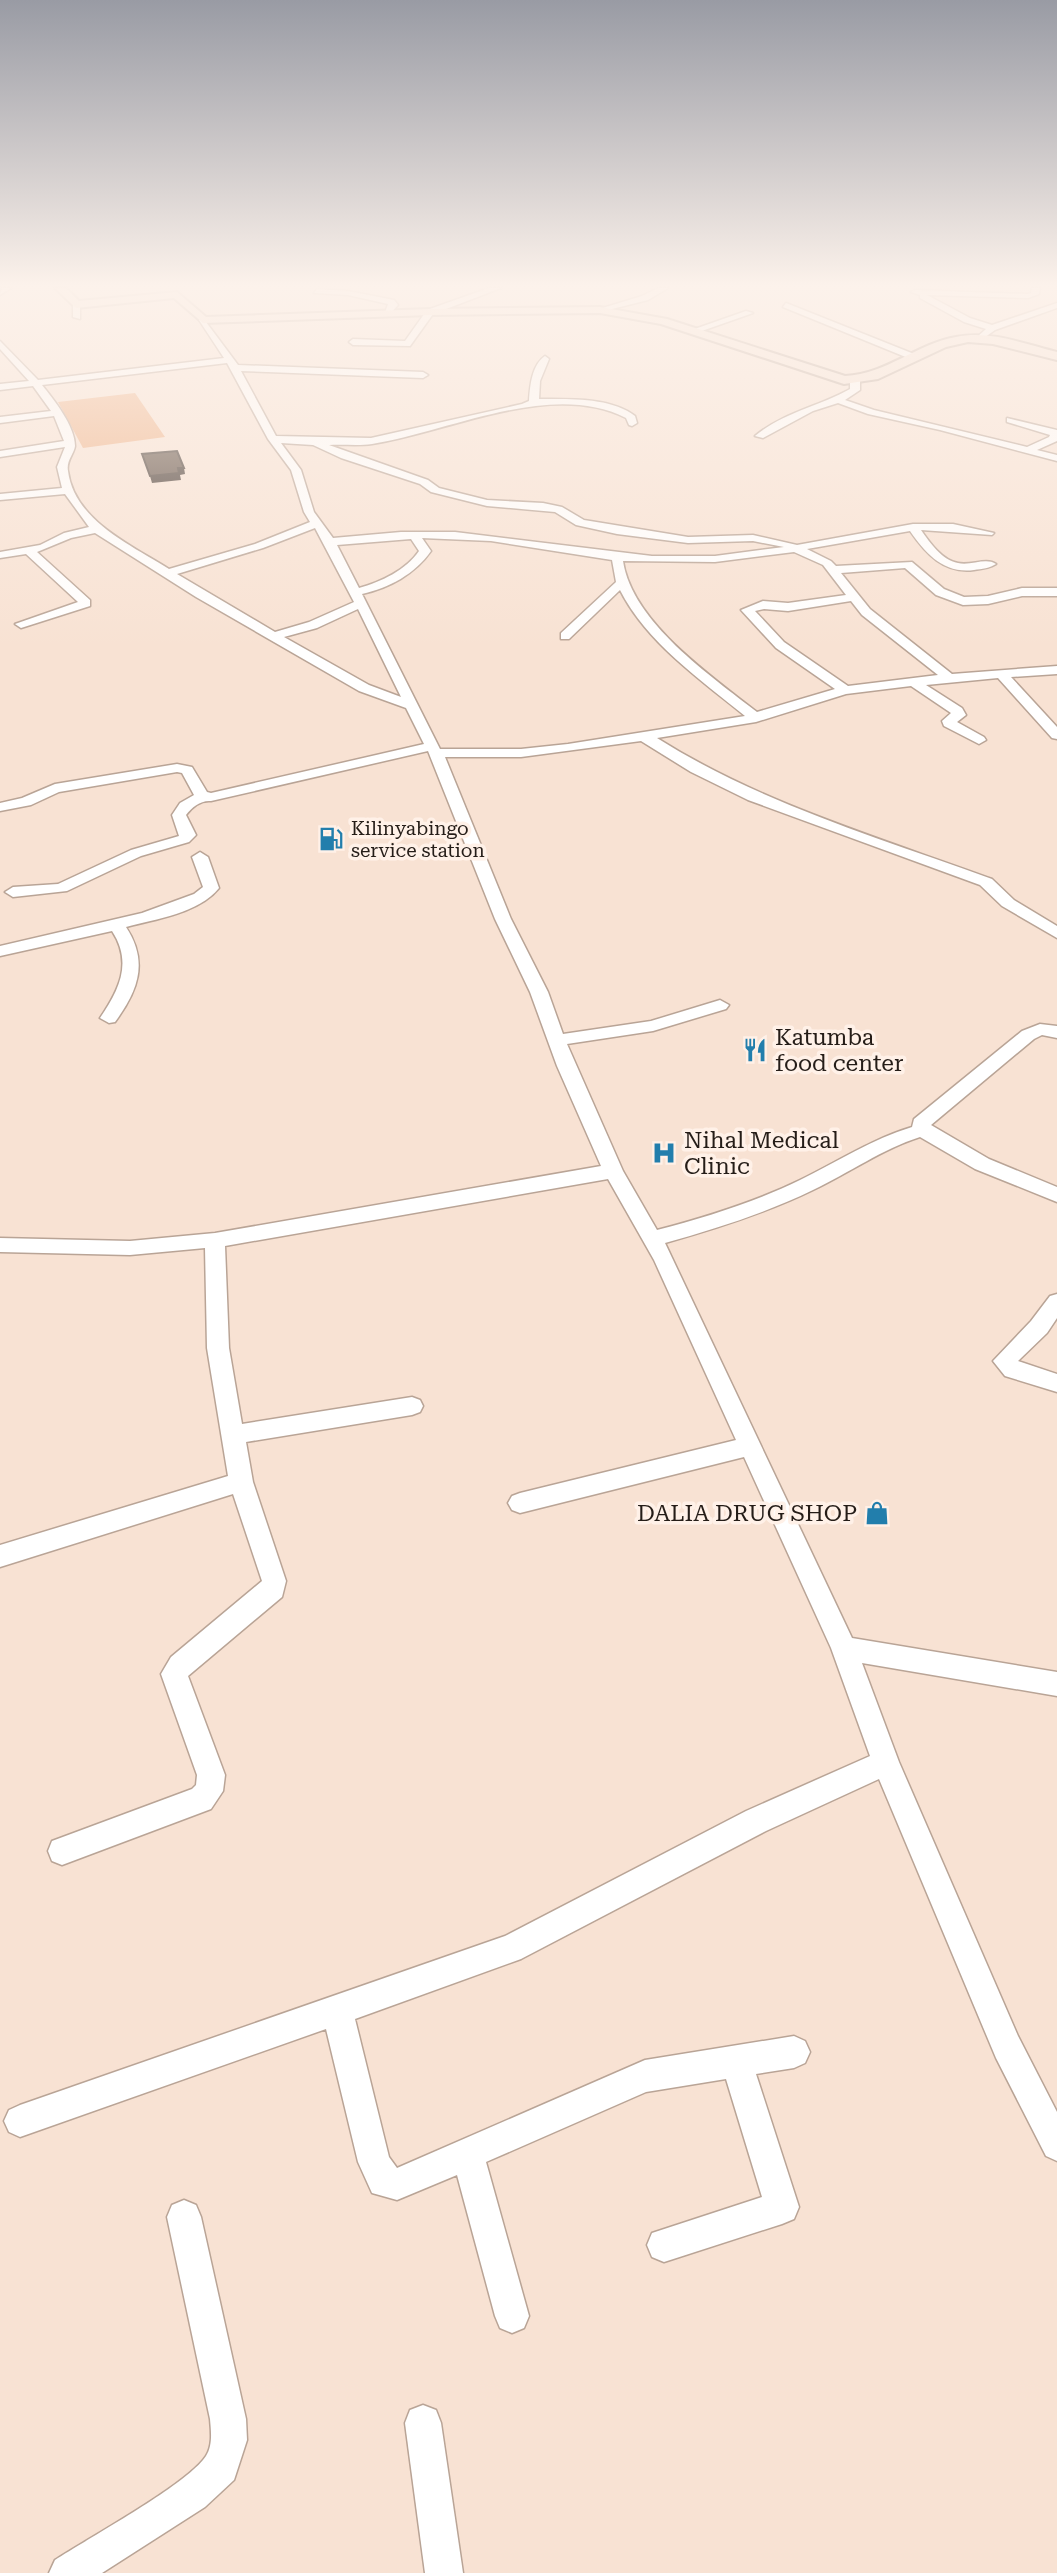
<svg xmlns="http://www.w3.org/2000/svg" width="1057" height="2573" viewBox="0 0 1057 2573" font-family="'Roboto Serif',serif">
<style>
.green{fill:#eeb085}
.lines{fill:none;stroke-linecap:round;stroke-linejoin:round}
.street-casing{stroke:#b9a496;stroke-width:3}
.secondary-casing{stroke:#b9a496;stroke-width:4}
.street{fill:#fff;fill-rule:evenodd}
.secondary{fill:#f6e2d4;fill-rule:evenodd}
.shaded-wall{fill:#41342c}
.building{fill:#5d4b3f;stroke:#41342c;stroke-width:2}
.labels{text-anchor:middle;stroke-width:7;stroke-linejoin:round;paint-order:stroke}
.far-poi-label{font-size:19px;fill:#251d18;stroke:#fff1e8;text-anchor:start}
.poi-label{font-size:23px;fill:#251d18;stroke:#fff1e8;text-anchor:start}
</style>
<rect width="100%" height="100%" fill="#f8e2d3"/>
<polygon class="green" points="135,393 165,437 83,448 58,402"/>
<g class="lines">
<g class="street-casing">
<g id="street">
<polygon points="11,288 0,295 2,288"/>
<polygon points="489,288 501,288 433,314 410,346 353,345 349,342 353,339 405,341 427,310"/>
<polygon points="658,288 668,288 648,300 600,312 596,310 642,296"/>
<polygon points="1032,288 1040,288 1039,294 1028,298 927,295 970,318 992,325 1057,303 1057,308 995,330 981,340 977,337 986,329 964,322 920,298 920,295 911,292 915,290 1028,294 1031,293"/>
<polygon points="317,289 348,291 394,300 398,305 389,315 385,313 388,304 348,295 314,293"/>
<polygon points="73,303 80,305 80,319 73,317"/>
<polygon points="786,303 919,356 920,358 913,360 783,307"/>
<polygon points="746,311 753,313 696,333 689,331"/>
<path d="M203,318L238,365L423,372L428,375L423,378L241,371L276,436L371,438L522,404L529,401C530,385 532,365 545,356L549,359L540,381L539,399C568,399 611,397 635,416L637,423L632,426L629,425L626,418C551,380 449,432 372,444C358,446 343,444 329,445L428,480L439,488L487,500L543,503L562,507L584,520L688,537L753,535L797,545L913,524H953L994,533L992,535L921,530C930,543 942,560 958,563C971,566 986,557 996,564C990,568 982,569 974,570C944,574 926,554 910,531L807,549L831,561L836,566L912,562L944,589L964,597L988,596L1022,588H1057V596H1022L988,604L963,605L936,595L905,568L841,573L870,609L952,674L1057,666V674L1011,677L1057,727V739L1052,738L998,678L926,685L962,708L966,715L957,722L984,737L986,740L979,744L944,726L942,721L951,713L911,686L846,694L756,722L657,738C760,803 877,837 992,879L1014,900L1057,926V938L1002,906L980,885L748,800L691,772L641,741L521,757H445L511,919L548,992L563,1034L651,1021L720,1000L729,1005L726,1009L653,1031L567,1044L623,1171L657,1230C706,1217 755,1202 800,1180C837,1162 872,1139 912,1127L914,1119L1022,1031L1040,1024L1057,1026V1038L1042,1035L1034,1039L931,1125L989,1159L1057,1187V1202L975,1169L920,1137C882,1149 849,1173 813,1190C766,1213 715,1229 665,1243L852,1638L1057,1672V1696L862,1663L899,1762L1018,2036L1057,2112V2161L1046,2156L996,2058L879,1779L766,1831L521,1959L355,2019L389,2157L397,2168L645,2060L794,2036L805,2041L810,2052L805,2063L794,2068L756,2074L799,2207L794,2219L782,2224L664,2262L652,2257L647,2245L652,2233L762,2197L726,2079L646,2092L486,2162L529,2316L524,2328L512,2333L500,2328L495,2316L457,2175L397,2200L372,2193L358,2162L326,2029L20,2137L9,2132L4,2121L9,2110L20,2105L505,1936L746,1811L870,1756L831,1648L744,1457L520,1513L512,1510L508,1503L512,1496L520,1493L736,1440L654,1260L608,1179L225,1246L229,1348L242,1424L412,1397L420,1400L423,1406L420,1412L412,1415L246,1442L253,1482L286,1581L282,1597L188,1676L225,1775L223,1791L211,1809L62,1865L52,1861L48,1851L52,1841L192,1789L196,1785L197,1775L161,1674L171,1657L262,1581L233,1494L0,1567V1545L228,1476L207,1348L205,1248L130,1255L0,1252V1238L130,1241L215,1233L601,1166L557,1066L530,992L495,919L428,751L211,801C201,800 192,807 186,815L196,835L189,842L141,856L67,891L13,897L5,892L13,887L58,884L131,850L179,836L172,815L180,803L194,795L182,773L177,772L59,792L31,805L0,811V803L22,798L55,784L177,764L192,767L207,792L211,793L424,744L406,708L359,691L196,597L95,533L71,538L37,552L90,600V606L21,628L15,624L78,602L26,554L0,558V552L40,545L64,533L89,527L65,494L0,500V494L62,488L57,467L65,447L0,457V451L64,441L54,416L0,423V417L51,411L33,386L0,390V384L29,381L0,349V341L38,380L224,358L199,320ZM227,363L268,439L291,470L304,512L310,522L255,544L169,569C131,545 74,520 68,471C66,461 74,454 75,446C75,426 54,400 42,385ZM281,443L313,445L341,458L420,484L431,492L487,506L555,512L576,525L617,534L688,543L753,541L784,547L715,556H652L455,532H401L333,538L314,512L301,470ZM315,528L354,602L309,622L275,632L177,574L263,548ZM422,538L491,541L612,560L616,582L561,633V639H569L620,590C646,642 701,680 745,716L568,744L521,749H440L362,594C389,588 415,574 431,551ZM411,539L419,551C406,570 381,582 359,588L337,545ZM794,552L823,565L846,595L788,603L763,601L741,610L776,648L835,689L757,712C711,676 632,622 623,561L715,562ZM851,601L862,615L938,675L848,686L784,642L755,611L764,609L788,611ZM358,609L401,697L369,685L284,637L317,628Z"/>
<path d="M855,378L860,381V390L845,400L874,410L1027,447L1049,437L1050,435L1007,422V418L1057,430V441L1037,450L1057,455V461L940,430L868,414L838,403L813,411L763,438L755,436C782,413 820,406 850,389V381Z"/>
<path d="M200,852L208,857L219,888C199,913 156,919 126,927C149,962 138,991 115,1022L109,1023L100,1018C119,990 133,963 112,931L0,956V946L142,913L194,894L203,887L192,857Z"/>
<polygon points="1057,1294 1057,1318 1047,1333 1018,1361 1057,1374 1057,1392 1005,1376 993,1361 1031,1321 1050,1296"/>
<path d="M184,2200L196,2205L201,2217L246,2419L247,2440L234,2480L205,2507L102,2573H49L55,2560C87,2539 188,2484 206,2456C213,2445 211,2431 210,2419L167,2217L172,2205Z"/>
<polygon points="423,2405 436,2410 441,2423 463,2573 425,2573 405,2423 410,2410"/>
</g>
</g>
<g class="secondary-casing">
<path id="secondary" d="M55,288H66L79,301L177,292L206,317L430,309L600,307L667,319L845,376C887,374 916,344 956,337C990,330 1025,344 1057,352V360L993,344L968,342L946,347L878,379L844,384L661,324L600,313L430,315L203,323L174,298L76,308Z"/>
</g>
<use href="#street" class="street"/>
<use href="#secondary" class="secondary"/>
</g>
<polygon class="shaded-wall" points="178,468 184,468 185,474 180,475 181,480 152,483 150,476"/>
<polygon class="building" points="177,451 184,468 178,468 179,473 150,476 142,454"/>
<linearGradient id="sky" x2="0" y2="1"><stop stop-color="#999ba4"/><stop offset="0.44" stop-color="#fcf2eb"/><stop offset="1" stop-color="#fcf2eb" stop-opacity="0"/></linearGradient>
<rect width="1057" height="648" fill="url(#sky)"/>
<defs>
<g id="fuel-bare" transform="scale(1.89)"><path d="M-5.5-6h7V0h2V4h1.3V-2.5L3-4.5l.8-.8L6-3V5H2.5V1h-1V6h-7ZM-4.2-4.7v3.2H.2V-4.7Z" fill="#227eac" stroke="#fff1e8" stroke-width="2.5" paint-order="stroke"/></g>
<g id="restaurant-bare" transform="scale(1.89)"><path d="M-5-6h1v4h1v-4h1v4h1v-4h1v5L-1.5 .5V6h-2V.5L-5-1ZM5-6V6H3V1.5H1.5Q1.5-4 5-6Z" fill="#227eac" stroke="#fff1e8" stroke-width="2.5" paint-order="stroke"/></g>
<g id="hospital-bare" transform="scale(1.89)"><path d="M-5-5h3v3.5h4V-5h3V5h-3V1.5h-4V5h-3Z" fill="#227eac" stroke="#fff1e8" stroke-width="2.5" paint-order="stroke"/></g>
<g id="shop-bare" transform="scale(1.89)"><path d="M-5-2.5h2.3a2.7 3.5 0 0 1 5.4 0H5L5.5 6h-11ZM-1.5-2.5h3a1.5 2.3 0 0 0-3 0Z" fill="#227eac" stroke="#fff1e8" stroke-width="2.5" paint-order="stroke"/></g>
</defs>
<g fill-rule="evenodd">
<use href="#fuel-bare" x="331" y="839"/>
<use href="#restaurant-bare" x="755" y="1050"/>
<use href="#hospital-bare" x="664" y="1153"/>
<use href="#shop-bare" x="877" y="1513"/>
</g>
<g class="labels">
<g class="far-poi-label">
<text x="351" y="835">Kilinyabingo<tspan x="351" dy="22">service station</tspan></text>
</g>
<g class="poi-label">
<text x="775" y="1045">Katumba<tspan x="775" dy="26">food center</tspan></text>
<text x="684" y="1148">Nihal Medical<tspan x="684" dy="26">Clinic</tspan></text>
<text x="857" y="1521" text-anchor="end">DALIA DRUG SHOP</text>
</g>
</g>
</svg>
